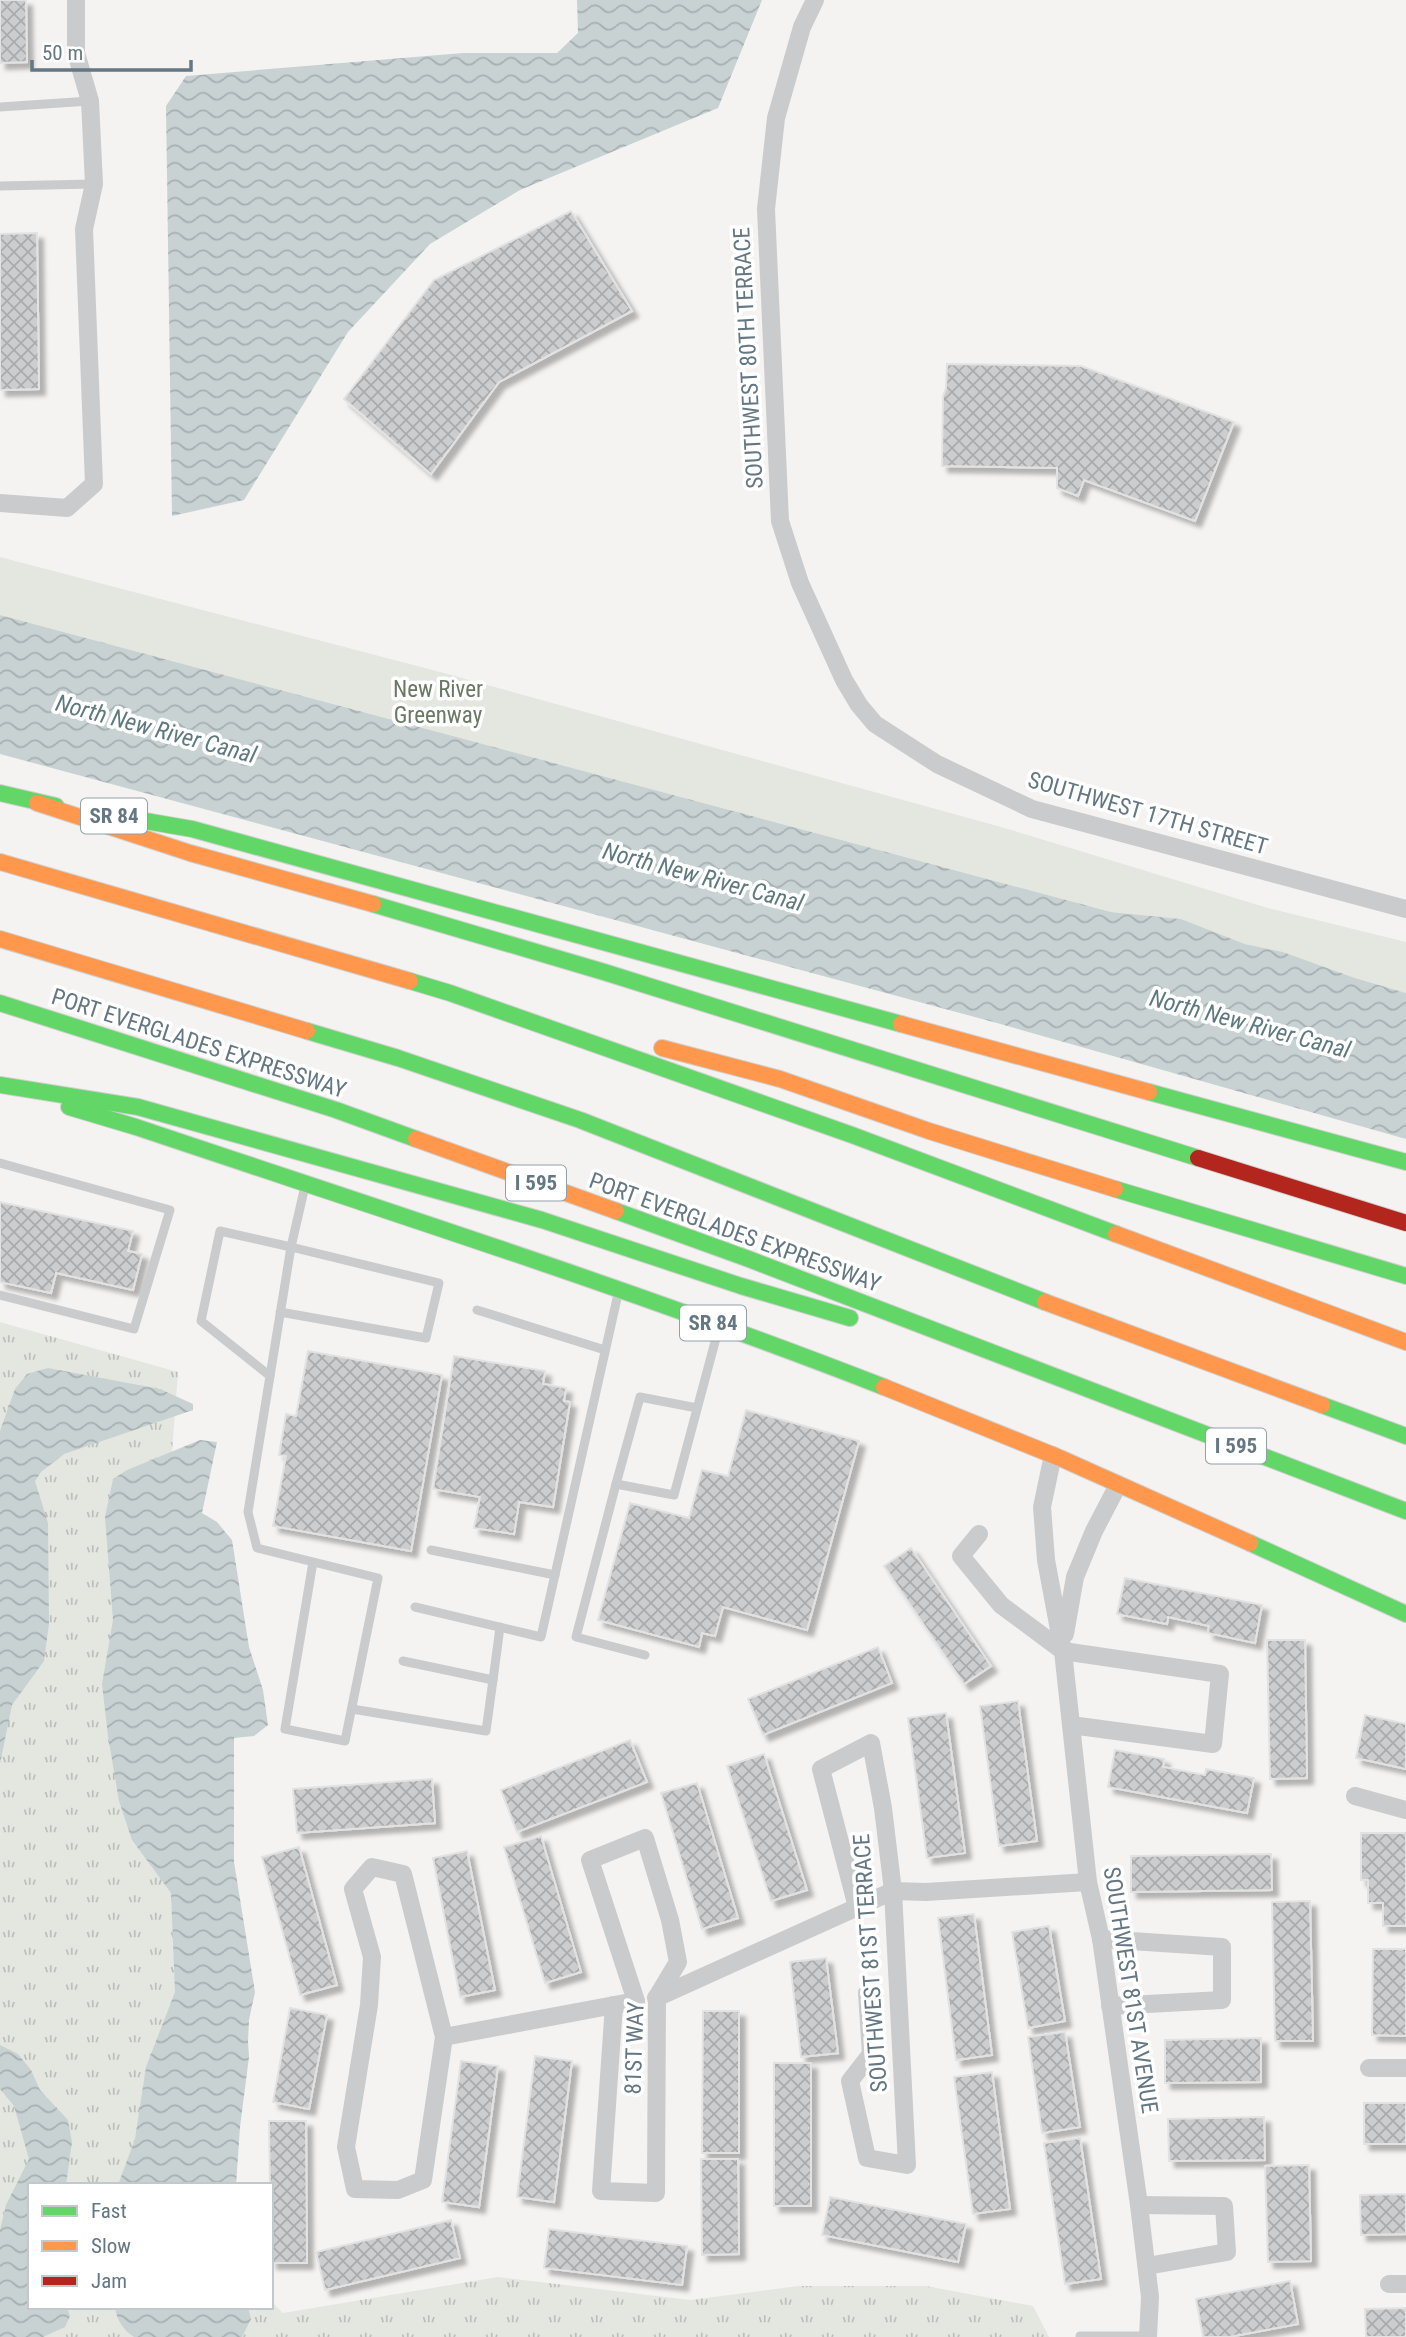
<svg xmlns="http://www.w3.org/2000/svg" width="1406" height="2337" viewBox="0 0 1406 2337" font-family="'Roboto Condensed',sans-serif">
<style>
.grass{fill:url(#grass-tufts)}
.park{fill:#e4e6e0}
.water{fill:url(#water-waves)}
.building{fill:url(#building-cross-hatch);stroke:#e3e2e2;stroke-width:2;filter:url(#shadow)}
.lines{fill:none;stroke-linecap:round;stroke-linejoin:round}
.fast-casing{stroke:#d0d0d0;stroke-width:18}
.slow-casing{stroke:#d0d0d0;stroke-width:18}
.jam-casing{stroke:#d0d0d0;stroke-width:18}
.lane{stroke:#cacbcc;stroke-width:9}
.street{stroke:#cacbcc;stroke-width:18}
.fast{stroke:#63d668;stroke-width:16}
.slow{stroke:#ff974d;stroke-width:16}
.jam{stroke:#b3261e;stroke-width:16}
.labels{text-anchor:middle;stroke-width:7;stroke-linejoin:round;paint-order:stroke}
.shield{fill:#fff;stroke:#92a0a8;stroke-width:2}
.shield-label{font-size:21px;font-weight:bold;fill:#647782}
.street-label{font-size:23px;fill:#647782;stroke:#fff}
.park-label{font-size:23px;fill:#697963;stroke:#fff}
.water-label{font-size:24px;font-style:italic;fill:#5f7a7f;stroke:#fff}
</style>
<defs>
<pattern id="grass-tufts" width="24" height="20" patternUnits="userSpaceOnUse" patternTransform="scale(1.75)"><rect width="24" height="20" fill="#e4e6e0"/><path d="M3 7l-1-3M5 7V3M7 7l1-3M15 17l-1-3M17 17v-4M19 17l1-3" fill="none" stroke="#bcbfbb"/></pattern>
<pattern id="water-waves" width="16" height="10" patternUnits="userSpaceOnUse" patternTransform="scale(1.75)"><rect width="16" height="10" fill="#c8d2d3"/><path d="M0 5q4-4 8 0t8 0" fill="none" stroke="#a6afb1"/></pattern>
<pattern id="building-cross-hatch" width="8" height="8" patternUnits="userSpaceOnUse" patternTransform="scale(1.75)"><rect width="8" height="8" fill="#cccdce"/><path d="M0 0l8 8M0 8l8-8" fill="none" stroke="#a9abad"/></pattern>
<filter id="shadow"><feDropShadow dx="6" dy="6" stdDeviation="2" flood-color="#0004"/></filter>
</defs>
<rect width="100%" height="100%" fill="#f4f3f2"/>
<polygon class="grass" points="0,1322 178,1372 168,1505 216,2185 30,2185 30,2307 271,2307 271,2301 283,2313 498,2277 690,2300 798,2286 926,2286 1033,2306 1049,2337 0,2337"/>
<polygon class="park" points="0,557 444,673 1008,829 1268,908 1406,942 1406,993 1355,978 1283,952 1245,944 1181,919 1111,912 0,615"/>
<g class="water">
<polygon points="577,0 762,0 718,108 520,190 430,244 348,332 244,500 172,516 166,106 186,76 463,53 557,53 578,33"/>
<polygon points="0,615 1111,912 1181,919 1245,944 1283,952 1355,978 1406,993 1406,1139 997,1023 0,754"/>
<polygon points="48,1368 160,1389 193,1404 193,1410 64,1454 41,1472 35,1481 48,1523 49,1624 44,1661 12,1705 0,1764 0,1431 15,1389 27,1374"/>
<polygon points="200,1440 217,1442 202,1513 217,1522 232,1540 249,1647 263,1690 268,1725 254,1736 234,1738 234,1862 255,1992 249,2020 248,2041 249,2057 240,2127 236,2185 118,2185 135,2139 146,2067 175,1992 171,1893 132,1840 119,1801 108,1736 102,1684 113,1620 105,1517 113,1479 127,1470"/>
<polygon points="0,2045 18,2054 31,2070 40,2090 68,2120 72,2142 66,2185 30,2185 30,2307 67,2307 70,2316 65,2327 43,2337 0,2337 0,2230 6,2205 29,2159 14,2106 0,2089"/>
<path d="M115,2307H248L251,2319L242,2337H134C124,2331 116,2319 115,2307Z"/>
</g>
<g class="building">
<polygon points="0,0 26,0 27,62 0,63"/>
<polygon points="571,211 632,311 499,382 431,474 344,399 434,280"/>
<polygon points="37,233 39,389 0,390 0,234"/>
<polygon points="947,364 1081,366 1234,422 1195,521 1084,480 1078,496 1057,488 1057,468 942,466 943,396 946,388"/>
<polygon points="0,1202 133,1231 128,1251 142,1254 133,1290 56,1273 51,1293 0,1282"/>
<polygon points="308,1351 442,1375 411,1551 273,1526 286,1456 279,1455 286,1414 296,1416"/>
<polygon points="454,1356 545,1371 543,1384 566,1388 564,1401 570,1402 553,1507 519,1502 514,1534 474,1528 480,1497 433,1489"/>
<polygon points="746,1410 859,1441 807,1630 723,1607 715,1636 702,1633 699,1647 598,1620 630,1503 689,1518 702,1470 728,1476"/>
<polygon points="911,1548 991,1666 964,1684 884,1566"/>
<polygon points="1125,1578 1262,1605 1255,1643 1208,1633 1209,1626 1168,1617 1167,1624 1117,1614"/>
<polygon points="1267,1640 1305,1640 1307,1778 1270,1779"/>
<polygon points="878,1647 892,1683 763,1735 748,1699"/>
<polygon points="1018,1701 1037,1841 999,1846 980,1706"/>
<polygon points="946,1713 965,1853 927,1858 908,1718"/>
<polygon points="1365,1715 1406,1724 1406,1769 1356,1758"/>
<polygon points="630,1740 647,1782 517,1832 501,1790"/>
<polygon points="1115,1750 1164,1759 1163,1767 1205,1775 1206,1769 1254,1778 1247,1813 1108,1787"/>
<polygon points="764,1754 807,1890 771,1901 727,1766"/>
<polygon points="432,1779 435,1823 297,1833 293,1789"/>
<polygon points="697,1783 738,1918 702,1929 661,1793"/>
<polygon points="1361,1833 1406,1833 1406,1926 1383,1926 1383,1903 1368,1903 1368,1880 1361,1880"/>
<polygon points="541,1836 581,1972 545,1983 504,1847"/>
<polygon points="299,1847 337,1985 300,1995 262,1857"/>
<polygon points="467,1851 495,1990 460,1997 433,1858"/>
<polygon points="1271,1854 1272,1890 1131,1892 1131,1856"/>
<polygon points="1310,1901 1313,2041 1275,2041 1272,1902"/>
<polygon points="974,1914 992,2055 956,2060 938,1918"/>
<polygon points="1049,1926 1065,2021 1028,2028 1012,1932"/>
<polygon points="1373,1949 1406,1949 1406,2036 1372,2035"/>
<polygon points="826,1958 838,2053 801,2057 790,1962"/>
<polygon points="290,2008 327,2015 309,2109 273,2102"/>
<polygon points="703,2011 739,2011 739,2153 702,2153"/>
<polygon points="1065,2032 1080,2127 1042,2133 1028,2037"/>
<polygon points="1261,2038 1261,2082 1165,2083 1165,2040"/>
<polygon points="535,2056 572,2061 554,2202 517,2197"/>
<polygon points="461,2061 498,2066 479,2207 442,2202"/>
<rect x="774" y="2063" width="37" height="143"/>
<polygon points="992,2072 1010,2209 973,2214 954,2077"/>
<rect x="1364" y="2103" width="42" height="41"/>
<polygon points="1264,2117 1265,2160 1169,2161 1168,2119"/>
<polygon points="269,2121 306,2121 307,2263 271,2263"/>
<polygon points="1080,2138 1101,2279 1065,2284 1044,2143"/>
<polygon points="701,2159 738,2159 739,2254 702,2255"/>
<polygon points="1309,2165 1311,2261 1268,2262 1265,2166"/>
<polygon points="1406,2194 1406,2234 1361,2235 1360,2195"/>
<polygon points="830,2197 966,2224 958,2262 822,2235"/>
<polygon points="451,2220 460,2258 325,2290 316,2252"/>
<polygon points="549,2229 687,2246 682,2285 544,2268"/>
<polygon points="1290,2281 1298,2324 1229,2337 1203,2337 1196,2299"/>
<polygon points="1406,2308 1406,2337 1366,2337 1365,2309"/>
</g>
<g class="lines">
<g class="fast-casing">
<g id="fast">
<polyline points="0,793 56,806"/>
<polyline points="105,814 192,829 901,1024"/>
<polyline points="373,904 604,972 1198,1158"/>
<polyline points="410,981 450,993 852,1135 1116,1234"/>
<polyline points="0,1003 336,1110 416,1139"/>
<polyline points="307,1031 398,1058 580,1120 1045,1302"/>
<polyline points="0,1085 138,1107 542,1220 741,1286 850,1318"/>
<polyline points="1149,1092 1406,1162"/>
<path d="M69,1107L136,1127C386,1211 638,1291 884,1387"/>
<polyline points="1115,1189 1406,1276"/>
<polyline points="616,1211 746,1258 1406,1511"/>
<polyline points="1322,1405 1406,1436"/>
<polyline points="1250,1543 1406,1614"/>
</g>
</g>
<g class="slow-casing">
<g id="slow">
<polyline points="37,803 190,853 373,904"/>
<polyline points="0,862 410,981"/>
<polyline points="0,939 307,1031"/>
<polyline points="901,1024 1149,1092"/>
<polyline points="662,1048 780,1079 929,1131 1115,1189"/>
<polyline points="416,1139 616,1211"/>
<polyline points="1116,1234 1406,1342"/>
<polyline points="1045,1302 1322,1405"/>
<polyline points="884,1387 1060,1458 1250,1543"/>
</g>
</g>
<g class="jam-casing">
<polyline id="jam" points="1198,1158 1406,1223"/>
</g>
<g class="lane">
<polyline points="0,107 90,101"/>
<polyline points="0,186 94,184"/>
<polyline points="0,1163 170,1210 134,1329 0,1295"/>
<polyline points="305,1186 291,1247 220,1231 201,1321 270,1376 248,1512 257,1548 378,1578 345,1741 285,1729 313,1562"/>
<polyline points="477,1310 605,1350"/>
<polyline points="270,1376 291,1247 439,1283 426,1338 280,1312"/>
<polyline points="697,1408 640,1397 616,1484 674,1495 719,1327"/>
<polyline points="616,1484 576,1637 645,1655"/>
<polyline points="431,1550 555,1575"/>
<polyline points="415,1607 541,1637 618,1294"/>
<polyline points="493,1680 500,1627"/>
<polyline points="352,1709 486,1731 493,1680 403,1661"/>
<polyline points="1080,2336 1148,2336"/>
</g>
<g class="street">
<polyline points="815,0 802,27 776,118 766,209 780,521 800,583 844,680 859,705 875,724 937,764 1032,809 1406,909"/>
<polyline points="0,503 67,508 94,484 84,229 94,184 90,101 76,53 76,0"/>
<polyline points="1053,1455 1042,1507 1046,1560 1063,1651 1088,1882 1101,1939 1139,2205 1150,2297 1148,2337"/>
<polyline points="979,1534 961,1556 1001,1605 1063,1651 1220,1674 1213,1744 1071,1725"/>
<polyline points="1065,1634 1075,1577 1094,1531 1118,1485"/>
<polyline points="1355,1796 1406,1810"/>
<polygon points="372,1867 403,1874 444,2037 423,2180 398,2190 355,2189 346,2147 369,2005 372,1957 353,1889"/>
<polyline points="857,1907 821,1769 871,1743 883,1808 893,1891 907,2165 867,2158 850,2081 871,2054 867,1993"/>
<polyline points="1101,1939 1222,1947 1222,2000 1110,2006"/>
<polyline points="656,1998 893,1891 926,1892 1088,1882"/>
<polyline points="614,2005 601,2191 656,2193 657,1997 678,1962 670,1920 645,1838 590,1860 636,2001"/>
<polyline points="444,2037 625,2003"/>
<polyline points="1369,2068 1406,2068"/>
<polyline points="1139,2205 1224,2206 1227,2252 1147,2266"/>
<polyline points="1389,2284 1406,2284"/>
</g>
<use href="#fast" class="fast"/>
<use href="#slow" class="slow"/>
<use href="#jam" class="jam"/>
</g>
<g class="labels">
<g class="shield">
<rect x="81" y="798.5" width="66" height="35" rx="5"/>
<rect x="506" y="1165.5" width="60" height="35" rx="5"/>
<rect x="680" y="1305.5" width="66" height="35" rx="5"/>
<rect x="1206" y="1428.5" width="60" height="35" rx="5"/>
</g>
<g class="shield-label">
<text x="114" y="823">SR 84</text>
<text x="536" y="1190">I 595</text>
<text x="713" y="1330">SR 84</text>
<text x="1236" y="1453">I 595</text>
</g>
<g class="street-label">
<text transform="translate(748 358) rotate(-93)" y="8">SOUTHWEST 80TH TERRACE</text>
<text transform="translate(1148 813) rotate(16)" y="8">SOUTHWEST 17TH STREET</text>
<text transform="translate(199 1043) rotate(18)" y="8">PORT EVERGLADES EXPRESSWAY</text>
<text transform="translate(735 1232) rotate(20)" y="8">PORT EVERGLADES EXPRESSWAY</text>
<text transform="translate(870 1963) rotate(-94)" y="8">SOUTHWEST 81ST TERRACE</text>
<text transform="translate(1131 1990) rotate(81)" y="8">SOUTHWEST 81ST AVENUE</text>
<text transform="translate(634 2048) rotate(-88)" y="8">81ST WAY</text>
</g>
<g class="park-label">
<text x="438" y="697">New River<tspan x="438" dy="26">Greenway</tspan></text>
</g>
<g class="water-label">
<text transform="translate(156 729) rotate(15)" y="8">North New River Canal</text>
<text transform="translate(703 877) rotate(15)" y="8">North New River Canal</text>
<text transform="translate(1250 1024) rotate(15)" y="8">North New River Canal</text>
</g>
</g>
<rect x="28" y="2183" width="245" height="126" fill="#ffffff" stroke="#c1c9cd" stroke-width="2"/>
<rect x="42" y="2206" width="35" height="10" fill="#63d668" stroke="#c1c9cd" stroke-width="2"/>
<text x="91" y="2218" font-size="21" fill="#647782">Fast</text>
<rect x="42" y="2241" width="35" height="10" fill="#ff974d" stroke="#c1c9cd" stroke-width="2"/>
<text x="91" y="2253" font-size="21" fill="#647782">Slow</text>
<rect x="42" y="2276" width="35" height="10" fill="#b3261e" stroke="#c1c9cd" stroke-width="2"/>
<text x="91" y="2288" font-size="21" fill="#647782">Jam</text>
<path d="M32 60v10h159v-10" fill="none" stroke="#647782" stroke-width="3.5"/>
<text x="42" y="60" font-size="21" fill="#647782" stroke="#ffffff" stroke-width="5" paint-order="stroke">50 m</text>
</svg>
